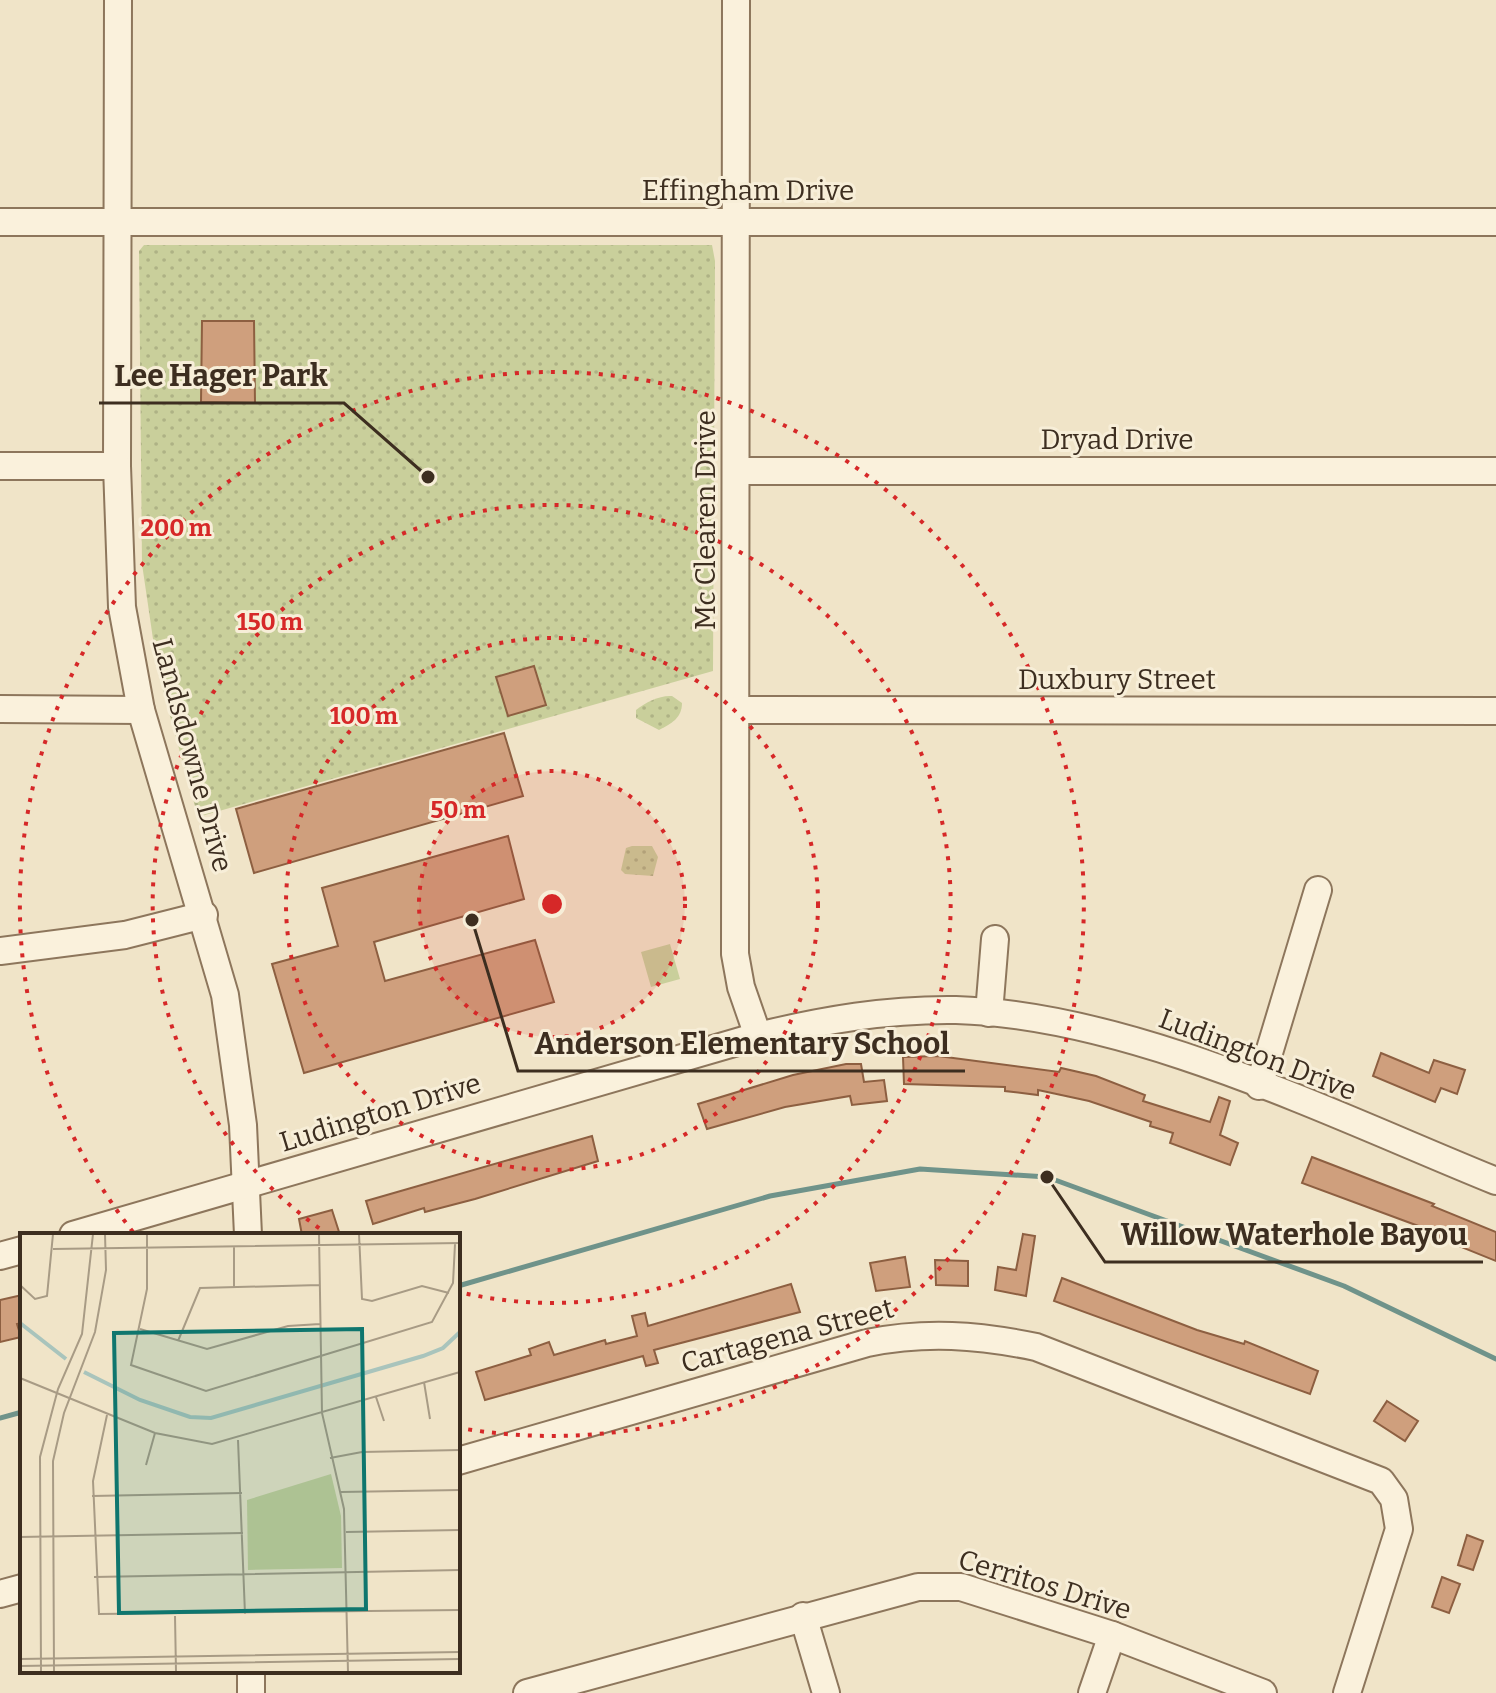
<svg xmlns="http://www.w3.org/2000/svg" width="1496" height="1693" viewBox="0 0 1496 1693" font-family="Bitter,serif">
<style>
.grass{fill:#c9cf9b}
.park{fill:url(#park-dots)}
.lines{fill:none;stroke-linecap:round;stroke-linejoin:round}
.stream{stroke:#6f938a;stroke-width:5}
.building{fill:#cf9f7d;stroke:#8d5f41;stroke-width:2}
.minor-casing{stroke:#8d765c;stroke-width:30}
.minor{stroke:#faf1dc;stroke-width:26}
.ring{fill:none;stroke:#d62828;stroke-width:4;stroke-dasharray:4 8}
.labels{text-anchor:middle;stroke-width:6;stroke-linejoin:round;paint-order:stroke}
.street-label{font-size:28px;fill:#3d2e20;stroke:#f7eed8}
.inset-river{fill:none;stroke:#a9c4bc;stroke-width:4}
.inset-road{fill:none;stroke:#a89b85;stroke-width:2}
.view{fill:#0f766e;fill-opacity:0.15;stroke:#0f766e;stroke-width:4}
.inset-edge{fill:none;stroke:#3d2e20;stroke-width:4}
.centre{fill:#d62828;stroke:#f7eed8;stroke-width:4}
.ring-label{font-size:24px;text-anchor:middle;font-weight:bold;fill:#d62828;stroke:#f7eed8;stroke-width:6;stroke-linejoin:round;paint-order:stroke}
.leader{fill:none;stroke:#3d2e20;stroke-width:3}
.callout-dot{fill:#3d2e20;stroke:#f7eed8;stroke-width:3}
.callout-label{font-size:30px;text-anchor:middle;font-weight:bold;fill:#3d2e20;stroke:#f7eed8;stroke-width:6;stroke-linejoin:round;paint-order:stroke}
</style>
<defs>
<pattern id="park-dots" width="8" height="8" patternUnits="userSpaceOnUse" patternTransform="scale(2)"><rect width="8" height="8" fill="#c9cf9b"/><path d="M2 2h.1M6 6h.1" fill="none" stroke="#aeb285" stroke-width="1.8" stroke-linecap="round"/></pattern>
</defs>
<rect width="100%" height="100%" fill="#f0e4c8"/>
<polygon class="grass" points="670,944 680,979 651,987 641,952"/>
<g class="park">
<polygon points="144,245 712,245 715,261 713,671 198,817 158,673 142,564 139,251"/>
<path d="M672,696L682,703C682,718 671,724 659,730L636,718V710C646,702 660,695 672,696Z"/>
<polygon points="632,846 652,846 658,857 653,876 625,874 621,870 626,848"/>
</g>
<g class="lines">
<g class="stream">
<polyline points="458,1286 770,1196 920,1169 1047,1177 1344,1286 1496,1359"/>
<polyline points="0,1418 22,1412"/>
</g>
</g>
<g class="building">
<polygon points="202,321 254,321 255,403 201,402"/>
<polygon points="534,666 546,705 508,716 496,677"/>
<polygon points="504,733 523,796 254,873 236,809"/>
<polygon points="508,836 524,899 374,942 385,981 535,940 554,1002 304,1073 272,964 338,946 322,888"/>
<polygon points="1381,1053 1429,1073 1434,1060 1465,1070 1457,1094 1441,1088 1435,1102 1373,1076"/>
<polygon points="938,1056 1059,1072 1061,1068 1096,1076 1145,1095 1143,1101 1210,1122 1219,1097 1230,1101 1220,1135 1238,1143 1230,1165 1170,1143 1173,1133 1150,1126 1151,1122 1089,1101 1038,1090 1038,1095 1005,1091 1005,1087 904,1084 903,1057"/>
<polygon points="846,1064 861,1064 864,1082 884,1080 887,1101 852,1105 850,1096 785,1107 707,1129 698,1104 793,1075"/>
<polygon points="592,1136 598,1161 475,1199 425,1212 424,1208 373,1224 366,1201"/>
<polygon points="1312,1157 1434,1204 1432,1206 1496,1232 1496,1261 1439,1238 1440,1234 1302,1183"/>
<polygon points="332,1210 340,1235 302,1235 299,1219"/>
<polygon points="1023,1234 1035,1236 1026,1296 995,1290 998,1267 1016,1270"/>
<polygon points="905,1257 910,1287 876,1291 870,1263"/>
<polygon points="935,1260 968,1261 968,1286 936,1285"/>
<polygon points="1062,1278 1197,1330 1244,1344 1245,1341 1318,1371 1310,1394 1054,1301"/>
<polygon points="791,1284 800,1312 654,1350 658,1363 646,1366 643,1356 485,1400 476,1372 531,1355 529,1349 549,1342 554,1355 605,1340 606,1344 637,1336 632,1316 645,1313 648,1326"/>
<polygon points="22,1295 22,1323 17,1324 21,1337 0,1342 0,1300"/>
<polygon points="1387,1401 1418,1421 1405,1441 1374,1421"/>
<polygon points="1467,1535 1483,1541 1473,1570 1458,1565"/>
<polygon points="1442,1577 1460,1584 1449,1613 1432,1607"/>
</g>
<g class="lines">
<g class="minor-casing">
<g id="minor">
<polyline points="118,0 117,466 122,607 141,710 225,995 243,1125 248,1235"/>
<polyline points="736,0 735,954 741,987 758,1036"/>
<polyline points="0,222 1496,222"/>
<polyline points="0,466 117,466"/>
<polyline points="737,471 1496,471"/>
<polyline points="0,709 141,710"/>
<polyline points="737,710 1496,711"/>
<polyline points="0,951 125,935 204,915"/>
<polyline points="989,1013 995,939"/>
<polyline points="1259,1086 1318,890"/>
<path d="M73,1235L758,1036C824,1020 887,1009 956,1010C1132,1015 1333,1115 1496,1181"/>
<polyline points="0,1256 22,1250"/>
<path d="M458,1461L867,1343C926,1331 978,1335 1036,1347L1381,1481L1394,1499L1399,1529L1347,1693"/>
<polyline points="0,1594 22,1588"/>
<polyline points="803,1616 826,1693"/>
<polyline points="251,1671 251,1693"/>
<polyline points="527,1693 918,1587 961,1587 1112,1635 1263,1693"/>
<polyline points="1092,1693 1112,1635"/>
</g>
</g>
<use href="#minor" class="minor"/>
</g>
<circle cx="552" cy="904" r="133" fill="#d62828" fill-opacity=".12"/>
<g class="ring">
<circle cx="552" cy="904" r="133"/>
<circle cx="552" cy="904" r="266"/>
<path d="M329 1235A399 399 0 1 1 459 1292"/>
<path d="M133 1232A532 532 0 1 1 460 1428"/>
</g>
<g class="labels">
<g class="street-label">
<text x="748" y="200">Effingham Drive</text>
<text x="1117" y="449">Dryad Drive</text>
<text transform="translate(705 520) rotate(-90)" y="10">Mc Clearen Drive</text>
<text x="1117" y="689">Duxbury Street</text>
<text transform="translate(193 755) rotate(75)" y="10">Landsdowne Drive</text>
<text transform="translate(1258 1054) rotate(21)" y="10">Ludington Drive</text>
<text transform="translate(380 1112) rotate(-17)" y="10">Ludington Drive</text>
<text transform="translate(787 1335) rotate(-15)" y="10">Cartagena Street</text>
<text transform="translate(1045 1584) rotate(17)" y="10">Cerritos Drive</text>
</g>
</g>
<g transform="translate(20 1233)">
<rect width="440" height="440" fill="#f0e4c8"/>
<path d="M311,241L321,283L322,335L228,337L227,267Z" fill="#c9cf9b"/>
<path class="inset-river" d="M0,90L46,126M64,139L120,167L170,184L191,185L403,123L423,115L440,99"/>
<path class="inset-road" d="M127,1V56L111,132L186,158L412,89L433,50L435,11M299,1L302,180L324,276L328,439M339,1L342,66L352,68L402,53L429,60M214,13V54M33,16L440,10M0,52L15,66L27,63L33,1M120,96L187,116L268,93L300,91M158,108L180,55L300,52M0,145L135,200L192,211L440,139M404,149L410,186M356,164L364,188M87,182L73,248L79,381L440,377M218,207L225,381M310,225L342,219L440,217M126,232L135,200M321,259L440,257M72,263L222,260M326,299L440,297M0,304L223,300M74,344L440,337M155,383L156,439M0,426L440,419M0,433L440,426M21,439L20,224L38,156L62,101L73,1M34,439L33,228L44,180L75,99L86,37L85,1"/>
<path class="view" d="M342,96L346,376L99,380L94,100Z"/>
<rect width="440" height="440" class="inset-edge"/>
</g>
<circle cx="552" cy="904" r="12" class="centre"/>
<g class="ring-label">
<text x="176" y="536">200 m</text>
<text x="270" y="630">150 m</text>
<text x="364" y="724">100 m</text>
<text x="458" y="818">50 m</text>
</g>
<path class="leader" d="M428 477L344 403H99M472 920L518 1071H965M1047 1177L1105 1262H1483"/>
<g class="callout-dot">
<circle cx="428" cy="477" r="8"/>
<circle cx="472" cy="920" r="8"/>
<circle cx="1047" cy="1177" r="8"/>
</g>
<g class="callout-label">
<text x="221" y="386">Lee Hager Park</text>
<text x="742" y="1054">Anderson Elementary School</text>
<text x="1294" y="1245">Willow Waterhole Bayou</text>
</g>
</svg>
